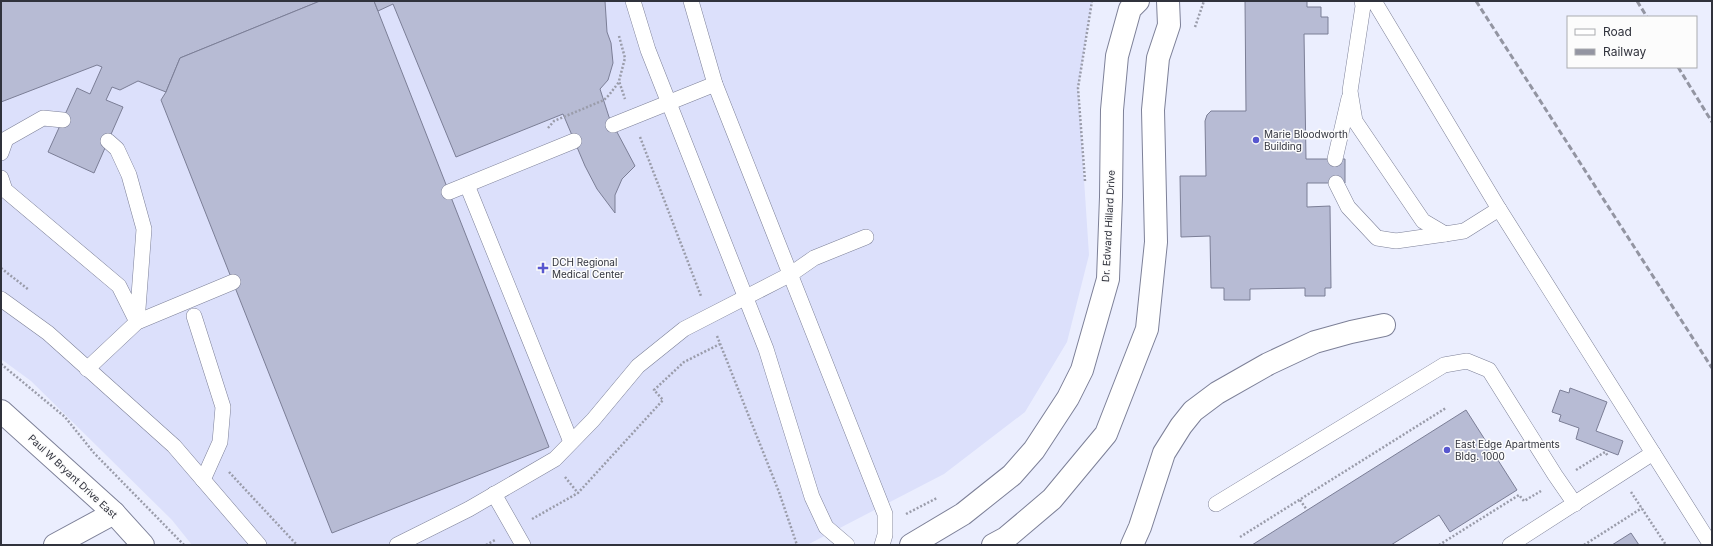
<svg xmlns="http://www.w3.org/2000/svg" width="1713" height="546" viewBox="0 0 1713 546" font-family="Inter,sans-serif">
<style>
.built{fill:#dce0fb}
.building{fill:#b7bbd4;stroke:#7b7e96}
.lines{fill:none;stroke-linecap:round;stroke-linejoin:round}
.service-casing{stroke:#7d8098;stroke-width:16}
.minor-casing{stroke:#7d8098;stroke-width:24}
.tertiary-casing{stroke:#7d8098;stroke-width:24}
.secondary-casing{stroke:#7d8098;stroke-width:24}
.path{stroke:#9a9caa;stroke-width:2.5;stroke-dasharray:2 2;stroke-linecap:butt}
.service{stroke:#fff;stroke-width:15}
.minor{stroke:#fff;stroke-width:22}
.tertiary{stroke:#fff;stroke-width:22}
.secondary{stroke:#fff;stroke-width:22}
.rail{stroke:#9395a2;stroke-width:3;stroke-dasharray:6 3;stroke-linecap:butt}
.poi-dot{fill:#5857cf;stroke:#fcfcfc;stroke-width:1.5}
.labels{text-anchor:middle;stroke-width:3;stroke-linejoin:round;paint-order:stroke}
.poi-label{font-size:10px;fill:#30323c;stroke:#fcfcfc;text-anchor:start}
.street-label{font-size:10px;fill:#30323c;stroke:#fcfcfc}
</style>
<rect width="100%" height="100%" fill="#ebeefe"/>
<polygon class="built" points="1,1 1092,1 1078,88 1089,255 1067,342 1025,412 944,474 807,545 192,545 172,520 31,381 1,359"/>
<g class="building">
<polygon points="1,1 320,1 180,58 166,92 138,81 120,90 112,87 106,100 123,107 94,173 48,152 77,88 90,94 102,67 97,65 1,102"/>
<polygon points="320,1 374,1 549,447 332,533 161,100 166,92 180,58"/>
<polygon points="374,1 605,1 607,32 611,43 613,63 608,80 600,89 609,117 635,166 622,179 615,195 615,213 597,189 585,166 563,114 456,157 393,4 378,11"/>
<polygon points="1245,1 1307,1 1307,7 1321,7 1321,17 1328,17 1328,34 1304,34 1306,159 1345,159 1345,183 1307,183 1307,207 1330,206 1331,288 1325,288 1325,296 1305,296 1305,288 1250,289 1250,300 1224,300 1224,288 1211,288 1210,236 1181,237 1180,176 1206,176 1205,121 1207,115 1211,111 1246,111"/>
<polygon points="1570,388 1607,402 1596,431 1623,441 1618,455 1576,439 1579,428 1559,421 1561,415 1552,412 1560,390 1569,393"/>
<polygon points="1466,410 1517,490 1450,532 1439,515 1391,545 1252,545"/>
<polygon points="1631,533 1639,545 1612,545"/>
</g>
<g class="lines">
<g class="service-casing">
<g id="service">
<polyline points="633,1 648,50 766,349 812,497 826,527 847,545"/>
<polyline points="691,1 715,84 885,514 885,535 882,545"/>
<polyline points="1362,1 1363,6 1350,91 1355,121 1423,221 1445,234 1464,231 1499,209 1374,1"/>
<polyline points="613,125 715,84"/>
<polyline points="1,153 6,139 43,118 63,120"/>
<polyline points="1335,159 1349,98"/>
<polyline points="1,178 5,190 119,286 137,322 144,229 129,175 117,149 108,141"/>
<polyline points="1336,183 1348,207 1377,238 1396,241 1445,234"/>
<polyline points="467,185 571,442"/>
<polyline points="449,192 574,141"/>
<polyline points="1499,209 1711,545"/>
<polyline points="1,299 48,333 174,446 259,545"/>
<polyline points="194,316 223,407 220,442 203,480"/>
<polyline points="87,369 137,322 233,282"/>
<polyline points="494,494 523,545"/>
<polyline points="1216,504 1444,365 1467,361 1489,370 1555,475 1575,504"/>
<polyline points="397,545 469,509 555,459 593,420 638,366 684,329 791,274 814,258 866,237"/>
<polyline points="1510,545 1653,453"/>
</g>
</g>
<g class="minor-casing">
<g id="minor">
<polyline points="55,545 114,513"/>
<polyline points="1132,545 1140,527 1164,453 1181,426 1193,411 1217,393 1268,364 1315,342 1351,332 1384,325"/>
</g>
</g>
<g class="tertiary-casing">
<g id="tertiary">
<polyline points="911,545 963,514 1012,475 1034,450 1068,398 1082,370 1108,279 1111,197 1112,110 1117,56 1130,9 1138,1"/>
<polyline points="993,545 1006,538 1052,499 1106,434 1147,329 1156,242 1153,110 1158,58 1169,25 1168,1"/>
</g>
</g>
<g class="secondary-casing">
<polyline id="secondary" points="1,411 114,513 143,545"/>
</g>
<g class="path">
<polyline points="1195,27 1204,1"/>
<polyline points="619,36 625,58 619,81 625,99"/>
<polyline points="548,128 554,121 604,100 609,95 619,82"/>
<polyline points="640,137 701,296"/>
<polyline points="1085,181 1078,88 1092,1"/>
<polyline points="1,268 29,290"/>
<polyline points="717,336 779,492 797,545"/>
<polyline points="1,364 65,417 94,453 184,545"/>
<polyline points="1576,470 1605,452 1608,456"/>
<polyline points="229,472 297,545"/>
<polyline points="565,477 578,493"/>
<polyline points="1631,492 1666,545"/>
<polyline points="1300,500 1307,510"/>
<polyline points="906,514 937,498"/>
<polyline points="532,519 578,493 663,400 654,390 684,362 720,344"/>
<polyline points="1240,537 1446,408"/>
<polyline points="486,545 495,540"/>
<polyline points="1439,545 1519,495 1524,501 1541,491"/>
<polyline points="1584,545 1642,508"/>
</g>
<use href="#service" class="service"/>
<use href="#minor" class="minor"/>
<use href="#tertiary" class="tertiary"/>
<use href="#secondary" class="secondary"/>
<g class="rail">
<polyline points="1476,1 1712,368"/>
<polyline points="1637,1 1647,17"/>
<polyline points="1678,67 1712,122"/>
</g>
</g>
<g class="poi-dot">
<circle cx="1256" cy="140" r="4"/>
<path d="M541 262h4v4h4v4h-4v4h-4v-4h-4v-4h4z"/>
<circle cx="1447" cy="450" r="4"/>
</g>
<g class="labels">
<g class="poi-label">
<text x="1264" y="138">Marie Bloodworth<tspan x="1264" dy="12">Building</tspan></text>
<text x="552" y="266">DCH Regional<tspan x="552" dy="12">Medical Center</tspan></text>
<text x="1455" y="448">East Edge Apartments<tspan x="1455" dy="12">Bldg. 1000</tspan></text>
</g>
<g class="street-label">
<text transform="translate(1108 226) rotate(-87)" y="4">Dr. Edward Hillard Drive</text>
<text transform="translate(73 476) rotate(43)" y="4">Paul W Bryant Drive East</text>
</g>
</g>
<rect width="1713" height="546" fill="none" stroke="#30323c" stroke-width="4"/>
<rect x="1567" y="16" width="130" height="52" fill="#fcfcfc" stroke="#aaabaf"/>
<rect x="1575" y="29" width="20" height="6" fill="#ffffff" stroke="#aaabaf"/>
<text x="1603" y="36" font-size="12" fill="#30323c">Road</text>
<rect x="1575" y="49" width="20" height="6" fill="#9395a2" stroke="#aaabaf"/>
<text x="1603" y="56" font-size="12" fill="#30323c">Railway</text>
</svg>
